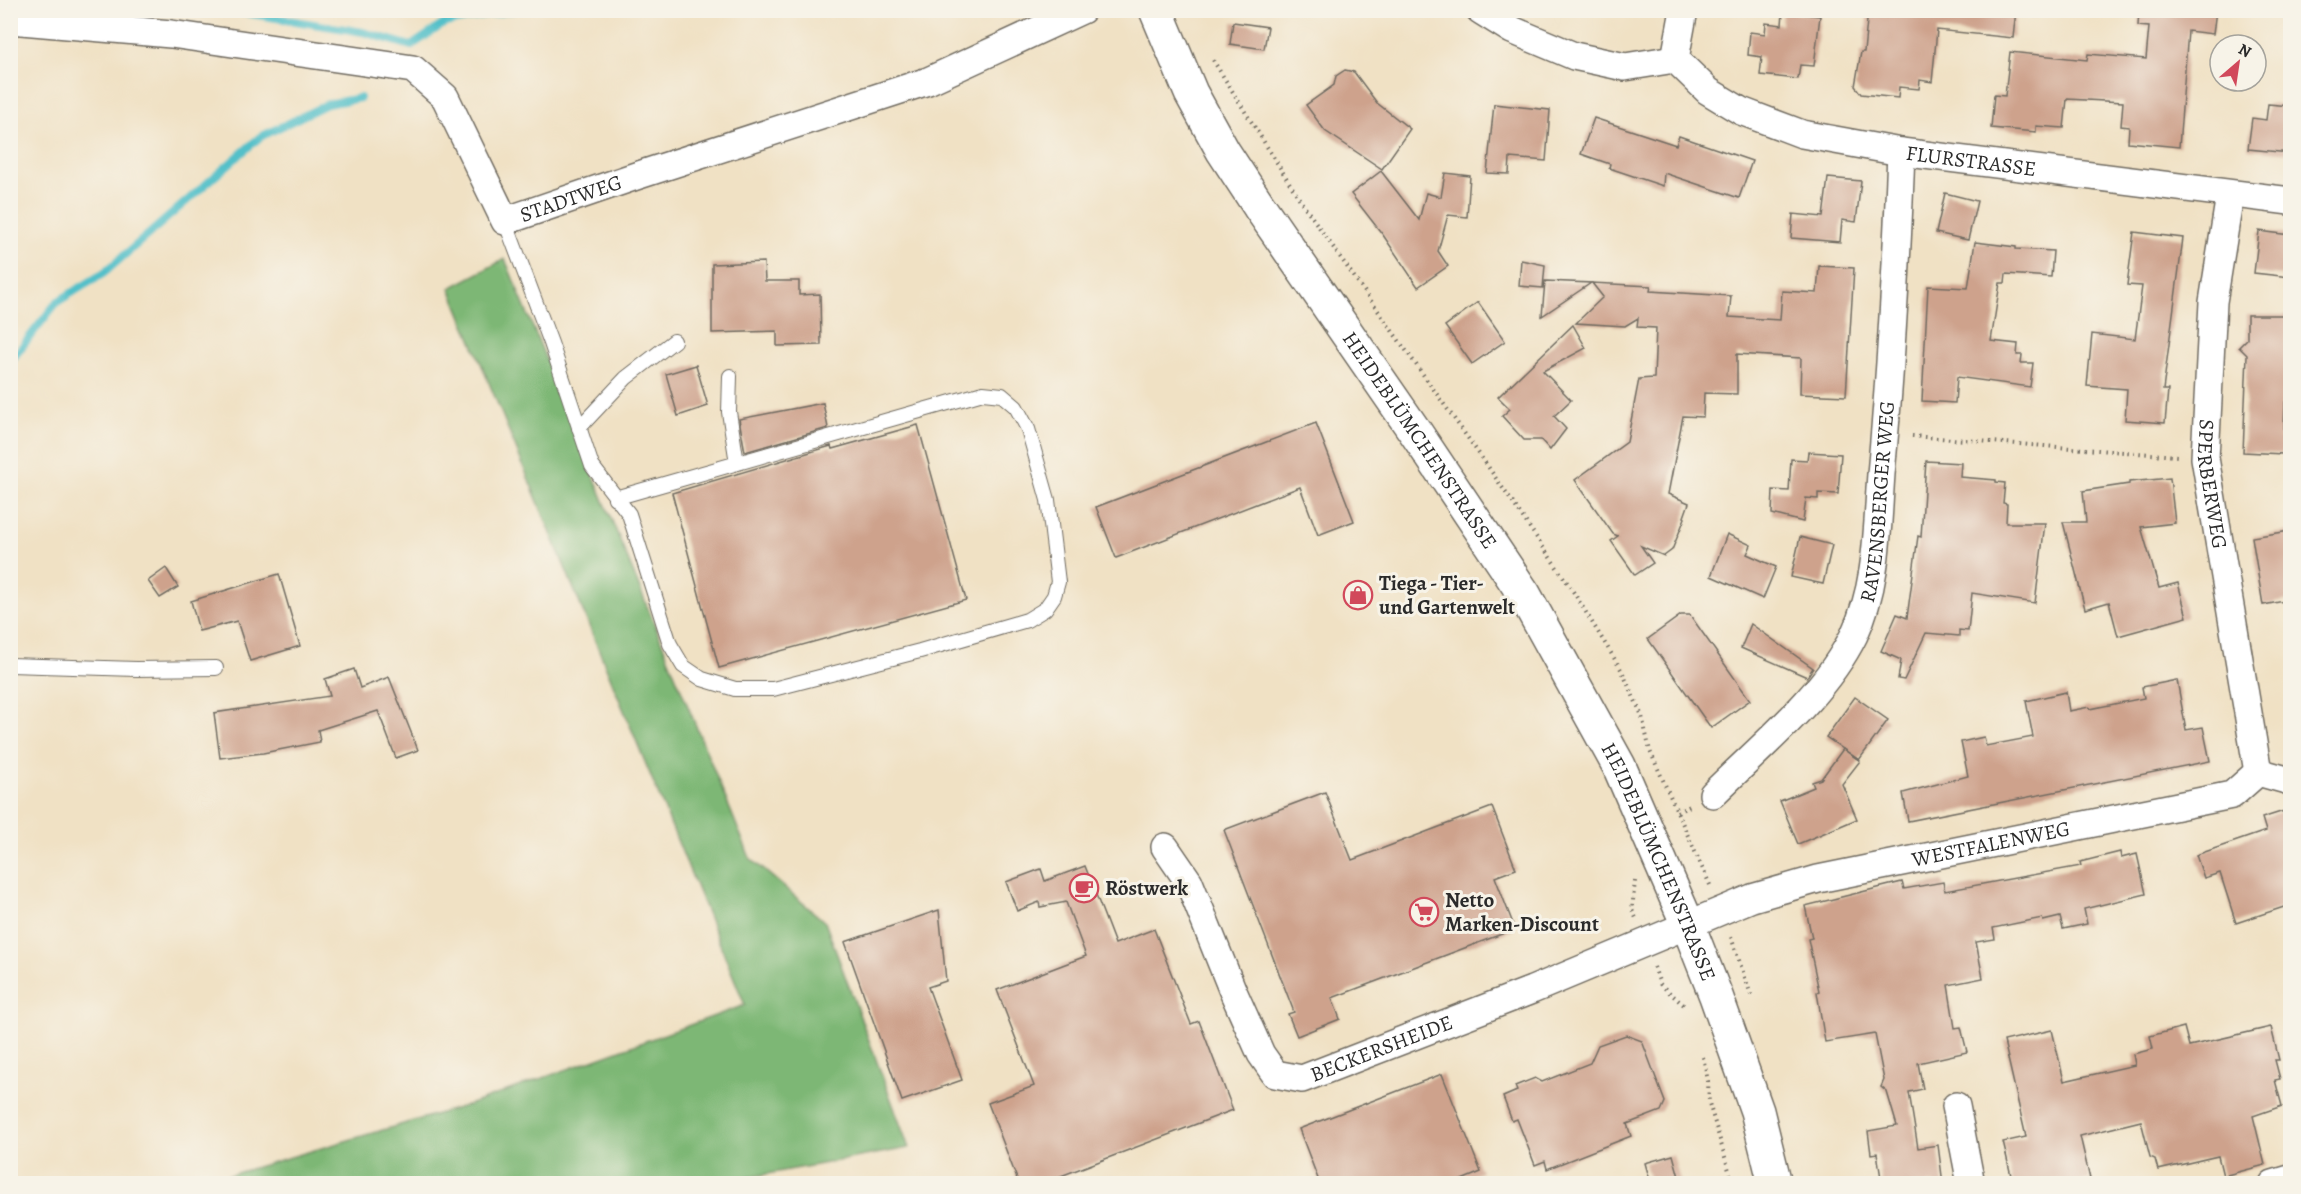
<svg xmlns="http://www.w3.org/2000/svg" width="2301" height="1194" viewBox="0 0 2301 1194" font-family="Alegreya,serif">
<style>
.forest{fill:#7db775;stroke:#547150;stroke-width:1.5}
.lines{fill:none;stroke-linecap:round;stroke-linejoin:round}
.stream{stroke:#52c0c9;stroke-width:8}
.building{fill:#cea28c}
.service-casing{stroke:#706b61;stroke-width:16}
.minor-casing{stroke:#706b61;stroke-width:30}
.tertiary-casing{stroke:#706b61;stroke-width:36}
.path{stroke:#706b61;stroke-width:4;stroke-dasharray:1.5 4.5;stroke-linecap:butt}
.service{stroke:#fff;stroke-width:14}
.minor{stroke:#fff;stroke-width:27}
.tertiary{stroke:#fff;stroke-width:33}
.labels{text-anchor:middle;stroke-width:6;stroke-linejoin:round;paint-order:stroke}
.street-label{font-size:21px;fill:#2b2b2b;stroke:#f7f3e8}
.poi-label{font-size:21px;font-weight:bold;fill:#2b2b2b;stroke:#f7f3e8;text-anchor:start}
</style>
<rect width="100%" height="100%" fill="#f7f3e8"/>
<filter id="ink" filterUnits="userSpaceOnUse"><feTurbulence type="fractalNoise" baseFrequency=".0167" numOctaves="2"/><feDisplacementMap in="SourceGraphic" scale="12" xChannelSelector="R" yChannelSelector="G"/><feConvolveMatrix kernelMatrix="1 2 1 2 8 2 1 2 1" color-interpolation-filters="sRGB"/></filter>
<filter id="wash" filterUnits="userSpaceOnUse"><feTurbulence type="fractalNoise" baseFrequency=".008" numOctaves="4" result="noise"/><feDisplacementMap in="SourceGraphic" scale="24" xChannelSelector="R" yChannelSelector="G"/><feGaussianBlur stdDeviation="1.35" result="paint"/><feColorMatrix in="noise" values="0 0 0 0 0 0 0 0 0 0 0 0 0 0 0 0 0 1.4 0 .05"/><feComposite in="paint" operator="in"/></filter>
<g filter="url(#wash)">
<rect width="100%" height="100%" fill="#f0e1c4"/>
<polygon class="forest" points="505,259 750,858 825,922 909,1148 712,1184 199,1184 468,1105 745,1005 450,288"/>
<g class="lines">
<g class="stream">
<polyline points="227,10 363,32 411,46 445,23 514,10"/>
<polyline points="10,362 57,302 104,273 260,137 327,104 360,98"/>
</g>
</g>
<g id="blocks">
<g class="building">
<polygon points="1868,10 2016,10 2013,38 1937,30 1932,82 1920,80 1919,89 1899,87 1898,98 1861,94 1855,86 1861,52 1864,52"/>
<polygon points="2139,10 2216,10 2213,34 2188,31 2179,147 2128,142 2129,127 2121,126 2123,102 2067,99 2064,128 2036,126 2036,132 1991,128 1994,95 2005,96 2010,52 2087,60 2088,54 2146,59 2149,27 2138,26"/>
<polygon points="1783,12 1820,16 1814,66 1800,65 1798,79 1760,75 1762,57 1748,55 1750,32 1765,34 1766,23 1782,25"/>
<polygon points="1233,22 1268,27 1264,49 1230,44"/>
<polygon points="1345,70 1354,72 1377,103 1410,129 1382,169 1325,131 1306,105 1334,85 1336,76"/>
<polygon points="1494,104 1550,110 1546,161 1510,158 1509,174 1487,173"/>
<polygon points="2268,104 2290,106 2290,153 2248,149 2252,118 2266,120"/>
<polygon points="1594,118 1676,145 1679,136 1752,161 1739,198 1664,173 1663,186 1609,168 1610,164 1581,154"/>
<polygon points="1381,171 1419,220 1426,193 1441,197 1445,173 1470,176 1467,217 1448,215 1438,251 1448,266 1418,287 1383,235 1351,194"/>
<polygon points="1828,178 1861,181 1856,222 1842,220 1840,242 1791,238 1793,214 1823,217"/>
<polygon points="1945,193 1977,201 1968,240 1936,233"/>
<polygon points="2259,231 2290,235 2290,277 2254,273"/>
<polygon points="2134,232 2183,238 2163,390 2168,390 2165,423 2125,420 2127,389 2087,386 2092,334 2135,339 2142,286 2127,285"/>
<polygon points="1975,242 2016,247 2016,249 2053,251 2051,277 2006,274 2005,283 2000,283 1991,341 2018,344 2017,355 2022,355 2021,363 2033,363 2030,387 1957,377 1955,403 1922,401 1928,286 1968,288"/>
<polygon points="1521,260 1545,265 1543,288 1519,286"/>
<polygon points="764,262 765,281 799,281 799,295 820,294 821,345 777,346 777,331 712,333 712,264"/>
<polygon points="1819,266 1854,268 1846,396 1800,394 1801,358 1737,354 1737,394 1704,393 1703,417 1683,416 1668,494 1689,503 1684,517 1685,518 1672,550 1664,556 1641,546 1653,563 1635,575 1611,541 1618,536 1613,534 1575,480 1627,442 1639,379 1654,378 1656,328 1637,327 1638,318 1625,326 1576,323 1603,297 1592,283 1651,286 1650,291 1731,296 1729,317 1780,320 1782,291 1817,293"/>
<polygon points="1545,281 1591,283 1542,316"/>
<polygon points="1478,302 1505,341 1472,364 1445,326"/>
<polygon points="2247,315 2290,315 2290,402 2285,402 2283,454 2243,452 2247,355 2239,347 2247,339"/>
<polygon points="1573,325 1586,348 1543,371 1571,400 1554,416 1566,429 1550,450 1541,440 1524,440 1502,416 1510,409 1498,397"/>
<polygon points="696,365 708,406 678,416 666,374"/>
<polygon points="823,403 828,428 745,452 739,419"/>
<polygon points="1316,423 1354,521 1318,535 1300,487 1116,558 1096,507"/>
<polygon points="918,425 966,600 719,668 672,493 831,446 832,449"/>
<polygon points="1808,452 1841,454 1838,494 1818,493 1818,499 1806,498 1803,522 1772,514 1773,490 1789,491 1791,459 1807,460"/>
<polygon points="1926,461 1961,463 1960,477 1996,480 1996,482 2005,483 2003,503 2007,504 2006,523 2045,523 2035,603 1972,593 1968,631 1959,630 1959,636 1926,633 1904,680 1898,679 1901,660 1881,651 1897,614 1907,618 1918,536 1921,537"/>
<polygon points="2170,478 2175,523 2141,527 2159,588 2178,583 2187,617 2118,636 2109,602 2085,609 2063,522 2086,522 2083,491 2129,484 2129,482"/>
<polygon points="2290,531 2290,600 2263,605 2252,537"/>
<polygon points="1727,534 1751,545 1747,554 1776,567 1763,599 1711,576"/>
<polygon points="1800,537 1832,545 1823,584 1791,577"/>
<polygon points="166,568 178,587 160,598 148,581"/>
<polygon points="279,574 300,646 250,661 237,621 199,631 191,601"/>
<polygon points="1681,615 1690,615 1750,700 1711,728 1648,639"/>
<polygon points="1751,624 1813,668 1807,677 1741,648"/>
<polygon points="354,669 360,688 389,677 418,750 396,758 378,711 318,730 320,742 263,753 220,758 214,713 330,696 325,679"/>
<polygon points="2177,680 2186,730 2203,727 2210,761 1908,821 1903,793 1968,776 1961,742 1984,737 1986,746 2033,737 2026,701 2066,692 2069,711 2089,707 2090,709 2144,698 2142,687"/>
<polygon points="1855,697 1888,720 1859,760 1826,737"/>
<polygon points="1843,749 1860,761 1842,784 1857,819 1798,844 1780,801 1814,787 1812,782 1821,779"/>
<polygon points="1325,792 1352,860 1492,807 1516,869 1495,877 1515,929 1332,998 1340,1019 1297,1036 1288,1014 1294,1012 1224,830"/>
<polygon points="2284,811 2290,831 2290,905 2236,923 2220,873 2204,878 2196,855 2266,831 2262,818"/>
<polygon points="2120,852 2121,858 2137,854 2146,894 2084,909 2087,924 2063,929 2060,917 2043,921 2042,918 1993,928 1995,939 1976,942 1983,978 1948,985 1955,1028 1961,1027 1967,1052 1918,1063 1923,1089 1909,1092 1918,1148 1938,1145 1943,1184 1882,1184 1877,1153 1871,1154 1868,1131 1897,1126 1887,1092 1881,1087 1884,1080 1875,1034 1825,1042 1817,992 1819,991 1808,939 1812,938 1805,906 1902,882 1904,889 1943,882 1945,891 2081,866 2080,862"/>
<polygon points="1085,866 1115,944 1154,929 1191,1024 1199,1021 1233,1110 1040,1184 1019,1184 988,1103 1034,1086 997,990 1086,956 1066,902 1040,907 1039,902 1017,911 1006,882 1041,869 1045,881"/>
<polygon points="939,910 946,981 928,987 962,1080 902,1101 845,942"/>
<polygon points="2184,1027 2189,1046 2271,1027 2279,1060 2275,1060 2280,1079 2275,1080 2282,1106 2253,1116 2265,1165 2223,1176 2218,1156 2158,1170 2155,1159 2150,1157 2141,1121 2080,1136 2090,1179 2072,1184 2013,1184 2003,1142 2026,1137 2004,1041 2052,1030 2064,1081 2135,1065 2133,1054 2153,1049 2150,1036"/>
<polygon points="1626,1035 1642,1041 1665,1102 1661,1111 1627,1124 1631,1136 1547,1169 1545,1161 1535,1165 1517,1119 1512,1121 1503,1097 1517,1091 1515,1086 1535,1078 1542,1082 1590,1063 1598,1045"/>
<polygon points="1442,1074 1481,1172 1452,1184 1320,1184 1299,1129"/>
<polygon points="1673,1155 1681,1184 1651,1184 1645,1163"/>
</g>
</g>
</g>
<g filter="url(#ink)">
<use href="#blocks" fill-opacity="0" stroke="#706b61" stroke-width="1.5"/>
<g class="lines">
<g class="service-casing">
<g id="service">
<polyline points="505,221 551,343 592,466 629,514 670,644 683,666 702,679 735,689 773,689 920,651 1027,620 1045,609 1054,596 1058,582 1048,500 1028,429 1016,407 1002,395 983,393 615,498"/>
<polyline points="730,376 729,412 737,463"/>
<polyline points="579,428 626,378 674,341"/>
<polyline points="10,665 136,669 216,668"/>
</g>
</g>
<g class="minor-casing">
<g id="minor">
<polyline points="1480,10 1512,30 1574,56 1625,67 1675,59"/>
<path id="s1" d="M10,20L171,34L413,69L445,97L505,221L636,176L928,81L1082,10"/>
<path id="s2" d="M1675,59L1708,91L1741,111L1802,134L1901,152L2290,201"/>
<polyline points="1675,59 1684,10"/>
<path id="s3" d="M2230,195L2213,302L2205,458L2258,772"/>
<path id="s4" d="M1713,794C1760,747 1824,696 1854,635C1878,585 1877,528 1881,474C1891,367 1897,260 1901,152"/>
<path id="s5" d="M1165,847L1189,882L1232,989L1261,1054L1275,1074L1302,1079L1532,990L1752,898L1818,879L2232,795L2258,772L2290,781"/>
<polyline points="1956,1106 1971,1184"/>
<polyline points="2273,1184 2290,1179"/>
</g>
</g>
<g class="tertiary-casing">
<g id="tertiary">
<path id="s6" d="M1156,10L1191,93L1223,151L1259,206L1416,433L1524,594L1619,766L1688,925L1716,996L1757,1111L1775,1184"/>
</g>
</g>
<g class="path">
<polyline points="1213,60 1302,203 1489,468 1571,588 1622,671 1642,716 1650,751 1710,885"/>
<polyline points="1912,436 2177,456"/>
<polyline points="1677,812 1690,806"/>
<polyline points="1635,881 1632,910 1636,918"/>
<polyline points="1731,937 1751,995"/>
<polyline points="1654,967 1660,984 1686,1007"/>
<polyline points="1703,1057 1708,1081 1709,1103 1733,1184"/>
</g>
<use href="#service" class="service"/>
<use href="#minor" class="minor"/>
<use href="#tertiary" class="tertiary"/>
</g>
</g>
<defs>
<g id="shop-ring" transform="scale(1.5)"><circle r="9.5" fill="#f7f3e8" stroke="#d1495b" stroke-width="1.5"/><path d="M-5-2.5h2.3a2.7 3.5 0 0 1 5.4 0H5L5.5 6h-11ZM-1.5-2.5h3a1.5 2.3 0 0 0-3 0Z" fill="#d1495b"/></g>
<g id="cafe-ring" transform="scale(1.5)"><circle r="9.5" fill="#f7f3e8" stroke="#d1495b" stroke-width="1.5"/><path d="M-5.5-4.5H6V0H3Q3 3.5 0 3.5H-2.5Q-5.5 3.5-5.5 0ZM3-3.2v2h1.7v-2ZM-6 4.5H4V6H-6Z" fill="#d1495b"/></g>
<g id="supermarket-ring" transform="scale(1.5)"><circle r="9.5" fill="#f7f3e8" stroke="#d1495b" stroke-width="1.5"/><path d="M-6-5.5h2.5l.6 2H6L4.5 2H-2.5L-4.4-4H-6ZM-1.5 3.2a1.3 1.3 0 1 0 .1 0ZM3 3.2a1.3 1.3 0 1 0 .1 0Z" fill="#d1495b"/></g>
</defs>
<g fill-rule="evenodd">
<use href="#shop-ring" x="1358" y="595"/>
<use href="#cafe-ring" x="1084" y="888"/>
<use href="#supermarket-ring" x="1424" y="912"/>
</g>
<g class="labels">
<g class="street-label">
<text dy="7" stroke="none"><textPath href="#s2" startOffset="321">FLURSTRASSE</textPath></text>
<text dy="7" stroke="none"><textPath href="#s1" startOffset="656">STADTWEG</textPath></text>
<text dy="7" stroke="none"><textPath href="#s6" startOffset="506">HEIDEBLÜMCHENSTRASSE</textPath></text>
<text dy="7" stroke="none"><textPath href="#s3" startOffset="291">SPERBERWEG</textPath></text>
<text dy="7" stroke="none"><textPath href="#s4" startOffset="350">RAVENSBERGER WEG</textPath></text>
<text dy="7" stroke="none"><textPath href="#s5" startOffset="1011">WESTFALENWEG</textPath></text>
<text dy="7" stroke="none"><textPath href="#s6" startOffset="992">HEIDEBLÜMCHENSTRASSE</textPath></text>
<text dy="7" stroke="none"><textPath href="#s5" startOffset="366">BECKERSHEIDE</textPath></text>
</g>
<g class="poi-label">
<text x="1379" y="590">Tiega - Tier-<tspan x="1379" dy="24">und Gartenwelt</tspan></text>
<text x="1105" y="895">Röstwerk</text>
<text x="1445" y="907">Netto<tspan x="1445" dy="24">Marken-Discount</tspan></text>
</g>
</g>
<rect width="2301" height="1194" fill="none" stroke="#f7f3e8" stroke-width="36"/>
<g transform="translate(2238 63) rotate(29)"><circle r="28" fill="#f7f3e8" stroke="#a5a39c" stroke-width="1.5"/>
<path d="M0-4.5L10 22L0 15L-10 22Z" fill="#d1495b"/>
<text y="-9" font-size="16" font-weight="bold" text-anchor="middle" fill="#2b2b2b">N</text>
</g>
</svg>
